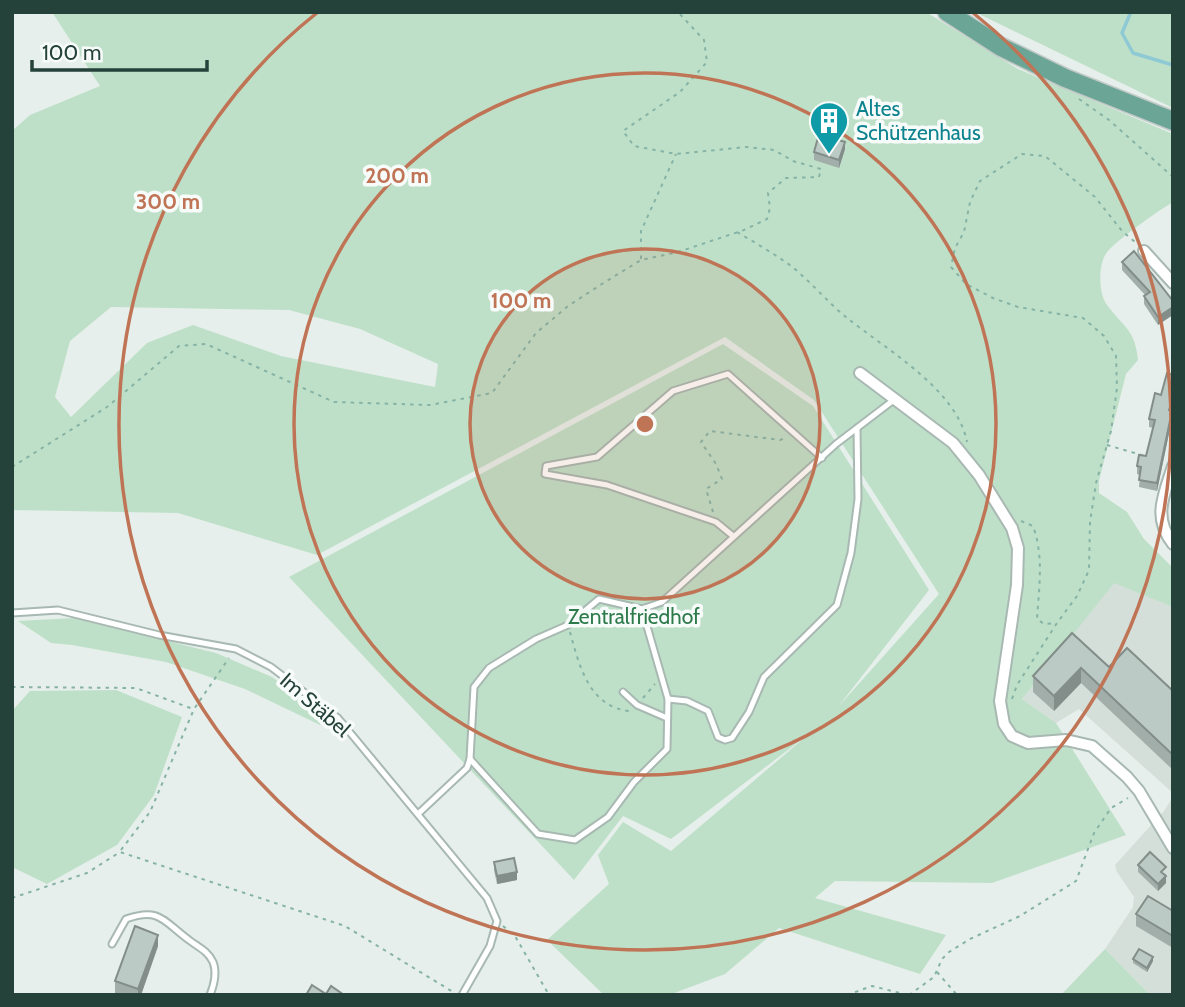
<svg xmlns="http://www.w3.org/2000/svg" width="1185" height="1007" viewBox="0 0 1185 1007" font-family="Cabin,sans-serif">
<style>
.built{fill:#d4dfda}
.green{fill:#bfe0c8;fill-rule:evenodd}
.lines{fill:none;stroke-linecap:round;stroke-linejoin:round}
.stream{stroke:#8ec9d4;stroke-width:3.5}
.lane-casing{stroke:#a8b8b2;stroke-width:9}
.street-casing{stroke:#a8b8b2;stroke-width:14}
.primary-casing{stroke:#c2cac8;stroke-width:21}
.path{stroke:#86b3a5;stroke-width:2;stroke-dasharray:3.5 5;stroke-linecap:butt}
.lane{stroke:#fff;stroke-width:5}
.street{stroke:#fff;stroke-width:10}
.primary{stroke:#6aa596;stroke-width:18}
.wall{fill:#a1aea9}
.shaded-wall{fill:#838d89}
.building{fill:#bbcac4;stroke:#838d89;stroke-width:2}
.ring{fill:none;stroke:#c07456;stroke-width:3.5}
.labels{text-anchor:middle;stroke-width:7;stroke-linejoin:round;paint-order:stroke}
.culture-label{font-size:21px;fill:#0d838f;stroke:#f7fbf9;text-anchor:start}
.park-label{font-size:21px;fill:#2d7a4b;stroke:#f7fbf9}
.street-label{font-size:21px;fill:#24423a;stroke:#f7fbf9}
.centre{fill:#c07456;stroke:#f7fbf9;stroke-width:3.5}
.ring-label{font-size:21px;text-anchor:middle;font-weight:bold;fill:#c07456;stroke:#f7fbf9;stroke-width:7;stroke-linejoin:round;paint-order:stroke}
</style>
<rect width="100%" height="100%" fill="#e6efeb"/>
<g class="built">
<polygon points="1114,582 1173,607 1173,793 1079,709 1056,723 1022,699"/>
<polygon points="1173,797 1173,995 1150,995 1105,949 1133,907 1134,897 1117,872 1115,865 1164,811"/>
</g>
<g class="green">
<path d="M52,12H926L1018,69L1173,134V202C1158,211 1118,239 1107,252C1098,264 1098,293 1107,305C1124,328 1135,329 1138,360L1126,374L1099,481V493L1127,512L1144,539L1173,568V607L1114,583L1022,699L1056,723L1126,835L992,883L835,881L815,898L946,935L920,974L779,928L725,974L669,995H604L547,940L609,884L598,855L623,822L671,851L809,734L671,839L623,816L574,880L289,577L723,344L813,406L929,590L838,707L939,594L814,400L725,337L317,555L178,513L12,510V131L30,115L100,86ZM111,307L289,310L360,329L438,364L435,387L281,356L193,325L147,343L71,417L55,397L70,341Z"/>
<polygon points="977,12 1173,12 1173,108 981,15"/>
<polygon points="74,618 216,653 272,677 327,718 320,725 245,689 166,662 72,645 51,643 18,621"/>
<polygon points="116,690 182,717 154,795 117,845 47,884 12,867 12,711 30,691"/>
<polygon points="1105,949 1150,995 1061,995"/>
</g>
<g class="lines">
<polyline class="stream" points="1129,12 1130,14 1122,33 1133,53 1173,65"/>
<g class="lane-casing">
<g id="lane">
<polyline points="733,536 716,522 607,485 545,474 546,466 597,457 673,391 728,374 822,458"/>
<polyline points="12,613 58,610 159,635 236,649 271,667 338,718 487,898 497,921 490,946 462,995"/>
<polyline points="623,692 637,705 667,718"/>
<polyline points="668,699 687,701 708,711 718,737 725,740 732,738 749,712 764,677 837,605 851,553 858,499 857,428"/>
<polyline points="470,759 538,834 575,840 608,817 634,782 667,749 668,699 642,609"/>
<polyline points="418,814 467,768 470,759 474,687 489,668 536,639 568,625 599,599 642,609 662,602 836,444 895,399"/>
<path d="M112,944L126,919C160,907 163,921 189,940C198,947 208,951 213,962C217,972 214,985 210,995"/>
</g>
</g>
<g class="street-casing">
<g id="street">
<polyline points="1144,251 1173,283"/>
<polyline points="860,373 953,443 979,475 1012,528 1018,548 1017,585 1000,701 1004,724 1012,736 1028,743 1066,740 1092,746 1127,777 1139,791 1173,848"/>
<path d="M1173,466C1164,495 1152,517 1173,544"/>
</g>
</g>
<g class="primary-casing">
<polyline id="primary" points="947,12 1001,47 1065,78 1173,121"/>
</g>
<g class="path">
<polyline points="1079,99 1109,120 1173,177"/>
<path d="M737,232C754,242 771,252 787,263C809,279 826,301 846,317C885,349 957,389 967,442"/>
<polyline points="641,259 641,231 676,154"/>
<polyline points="1107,445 1145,456"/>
<polyline points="12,467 107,407 179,346 206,344 334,402 430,405 492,393 536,333 568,306 605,282 641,260 678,252 744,230 767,219 770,208 768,193 786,178 819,177 821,169 793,161 774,150 746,147 676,154 634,146 623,131 680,92 707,62 704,40 678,12"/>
<polyline points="713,512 706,489 722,479 716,464 701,442 710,431 780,440 785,438"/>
<path d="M1021,521L1033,526C1044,556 1039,588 1037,619L1044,624L1056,623"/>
<path d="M570,632C579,665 589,707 629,711"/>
<polyline points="12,687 136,688 193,709"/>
<polyline points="643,698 655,684"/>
<polyline points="1012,699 1017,685 1057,623 1077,596 1089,570 1090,522 1096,483 1111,431 1117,388 1116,356 1104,336 1083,318 1018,307 993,298 966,284 951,267 955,248 964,232 970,202 980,181 1022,154 1045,156 1095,197 1122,231 1136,243"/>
<polyline points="121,850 150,812 194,709 229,658"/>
<polyline points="12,898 87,873 120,852 345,926 453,992"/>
<polyline points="503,926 515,936 549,995"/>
<polyline points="937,972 957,995"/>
<polyline points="847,995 872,986 908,995"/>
<polyline points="909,995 934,977 942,959 949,952 970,939 1020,916 1076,881 1094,833 1111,808 1128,798"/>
</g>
<use href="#lane" class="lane"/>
<use href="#street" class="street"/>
<use href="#primary" class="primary"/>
</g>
<g class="wall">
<polygon points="845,149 839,168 814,160 814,152"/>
<polygon points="1122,262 1173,301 1158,325 1144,304 1144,296 1145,295 1122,270"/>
<polygon points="1171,411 1172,419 1157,491 1139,487 1140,475 1137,474 1137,466 1146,456 1153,428 1149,427 1149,419"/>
<polygon points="1072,633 1109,667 1173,691 1173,770 1081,683 1054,711 1033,692 1033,676"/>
<polygon points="494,862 517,880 497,884 494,870"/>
<polygon points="1138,865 1166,874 1166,883 1158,891 1138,872"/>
<polygon points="1173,911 1173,948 1136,926 1136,914"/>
<polygon points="158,946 141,995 121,995 115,993 115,981"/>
<polygon points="1133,959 1153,961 1147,972 1133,963"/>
</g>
<g class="shaded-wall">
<polygon points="14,45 14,57 12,59 12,48"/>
<polygon points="845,142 845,149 839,168 839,160"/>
<polygon points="1173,307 1173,315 1158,325 1158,317"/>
<polygon points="1172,411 1172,419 1157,491 1157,483"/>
<polygon points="1081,668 1081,683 1054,711 1054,696"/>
<polygon points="517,872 517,880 497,884 497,876"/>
<polygon points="1166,876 1166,883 1158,891 1158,884"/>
<polygon points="158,935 158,946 141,995 138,995 138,989"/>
<polygon points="1153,957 1153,961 1147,972 1147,968"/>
</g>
<g class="building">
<polygon points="819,134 845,142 839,160 814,152"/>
<polygon points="1134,251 1173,301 1173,307 1158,317 1144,296 1150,292 1122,262"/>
<polygon points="1167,373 1173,375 1173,398 1169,410 1172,411 1157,483 1139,480 1141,467 1137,466 1139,455 1146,456 1155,420 1149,419 1155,393 1161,395"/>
<polygon points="1072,633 1109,667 1127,648 1173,691 1173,755 1081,668 1054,696 1033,676"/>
<polygon points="1150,852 1166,867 1161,872 1166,876 1158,884 1138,865"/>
<polygon points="514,858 517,872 497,876 494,862"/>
<polygon points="1148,896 1173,911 1173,936 1136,914"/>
<polygon points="135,926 158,935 138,989 115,981"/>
<polygon points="1139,949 1153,957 1147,968 1133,959"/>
<polygon points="312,985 326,994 331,986 344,995 306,995"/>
</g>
<circle cx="645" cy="424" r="175" fill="#c07456" fill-opacity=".12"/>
<g class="ring">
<circle cx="645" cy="424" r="175"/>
<circle cx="645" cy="424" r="351"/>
<path d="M972 12A526 526 0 1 1 318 12"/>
</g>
<defs>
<g id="building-pin" transform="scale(2.0125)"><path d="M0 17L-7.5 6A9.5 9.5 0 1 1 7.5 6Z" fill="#0f9aa8" stroke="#f7fbf9"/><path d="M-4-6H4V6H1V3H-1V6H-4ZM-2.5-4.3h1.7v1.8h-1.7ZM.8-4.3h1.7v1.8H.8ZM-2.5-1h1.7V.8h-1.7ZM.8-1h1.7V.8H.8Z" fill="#fff"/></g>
</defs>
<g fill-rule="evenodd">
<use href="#building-pin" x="829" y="121"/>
</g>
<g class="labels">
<g class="culture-label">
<text x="856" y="116">Altes<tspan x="856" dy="24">Schützenhaus</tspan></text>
</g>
<g class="park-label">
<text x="634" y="624">Zentralfriedhof</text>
</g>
<g class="street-label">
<text transform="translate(315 705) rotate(41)" y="7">Im Stäbel</text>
</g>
</g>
<circle cx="645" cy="424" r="10" class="centre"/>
<g class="ring-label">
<text x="397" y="183">200 m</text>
<text x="168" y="209">300 m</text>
<text x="521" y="308">100 m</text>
</g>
<rect width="1185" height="1007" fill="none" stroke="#24423a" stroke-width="28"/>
<path d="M32 60v10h175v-10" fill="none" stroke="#24423a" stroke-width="3.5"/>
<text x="42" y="60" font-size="21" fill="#24423a" stroke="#f7fbf9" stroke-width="5" paint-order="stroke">100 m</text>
</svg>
